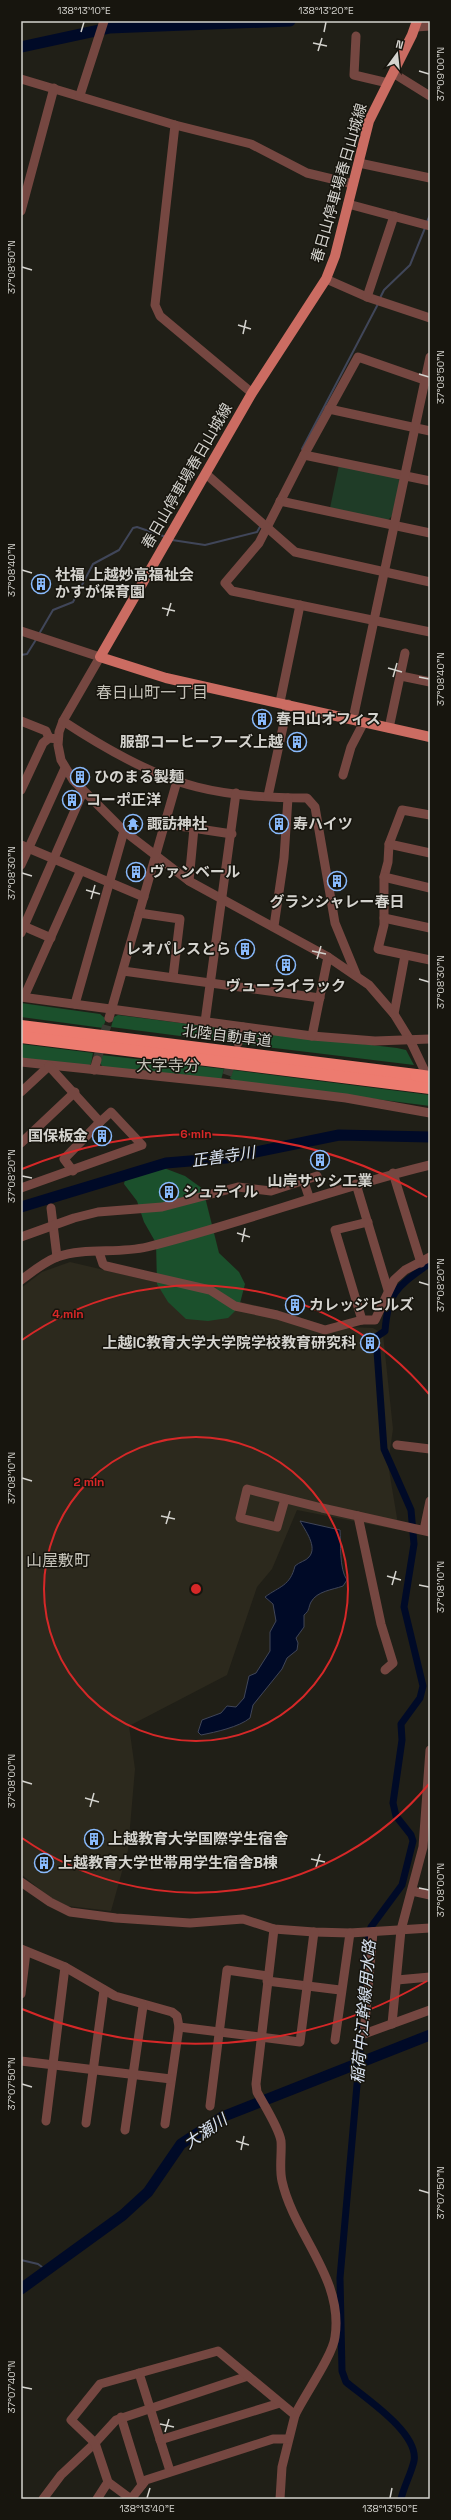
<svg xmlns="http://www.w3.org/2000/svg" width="451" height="2520" viewBox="0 0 451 2520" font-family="'Space Grotesk','Noto Sans JP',sans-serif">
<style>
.built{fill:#2c291d}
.green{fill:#1f3c27}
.forest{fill:#1b502c}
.water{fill:#000a27;stroke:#404659}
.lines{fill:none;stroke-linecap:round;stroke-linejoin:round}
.stream{stroke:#404659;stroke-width:2}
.canal{stroke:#000a27;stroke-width:7}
.river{stroke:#000a27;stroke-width:11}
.minor-tunnel{stroke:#3b3a32;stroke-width:9;stroke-dasharray:9 4.5;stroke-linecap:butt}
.minor{stroke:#754741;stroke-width:9}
.major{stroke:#cb6c62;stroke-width:10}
.highway{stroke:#ed7b6f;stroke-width:12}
.highway-bridge{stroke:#ed7b6f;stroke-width:12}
.ticks{fill:none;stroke:#d4d3ce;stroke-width:1.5}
.ring{fill:none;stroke:#d62828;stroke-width:2}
.labels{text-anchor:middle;stroke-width:3;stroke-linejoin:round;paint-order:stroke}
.street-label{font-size:15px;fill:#d4d3ce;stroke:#17150e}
.poi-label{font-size:15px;font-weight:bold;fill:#d4d3ce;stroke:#17150e;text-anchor:start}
.neighbourhood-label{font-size:16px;fill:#c4c2b8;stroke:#17150e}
.water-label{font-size:16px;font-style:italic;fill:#d8e2f1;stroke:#17150e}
.centre{fill:#d62828;stroke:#17150e;stroke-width:2}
.ring-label{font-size:12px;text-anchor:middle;font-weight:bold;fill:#d62828;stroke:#17150e;stroke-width:3;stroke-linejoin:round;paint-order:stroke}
.neatline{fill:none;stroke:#d4d3ce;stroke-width:1.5}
.ticks-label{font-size:10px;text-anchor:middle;fill:#d4d3ce}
</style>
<rect width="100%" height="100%" fill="#201f17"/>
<polygon class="built" points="70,1262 284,1312 326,1326 373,1328 383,1334 393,1429 388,1464 399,1530 297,1510 272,1569 257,1587 227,1675 129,1726 135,1769 128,1850 111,1911 68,1906 49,1897 21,1874 21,1288 42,1272"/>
<polygon class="green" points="339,465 396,477 400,481 392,516 388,520 330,508"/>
<g class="forest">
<polygon points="21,1003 100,1014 106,1019 103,1028 21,1017"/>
<polygon points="118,1015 228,1029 238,1036 234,1043 111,1027 114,1017"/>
<polygon points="251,1031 397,1048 406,1050 414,1065 241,1044 245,1033"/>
<polygon points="21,1044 93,1053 91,1064 88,1066 21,1058"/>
<polygon points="102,1055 224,1069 221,1080 104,1069 100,1063"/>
<polygon points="233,1070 430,1095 430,1106 234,1081 230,1078"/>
<polygon points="143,1167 164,1168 185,1176 203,1189 219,1253 239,1272 245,1284 239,1307 228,1318 208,1321 186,1319 168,1302 157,1284 156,1243 144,1222 137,1201 124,1184 127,1170"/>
</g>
<path class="water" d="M300,1521L340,1530C341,1543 339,1569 347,1580L343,1586C332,1590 317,1591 311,1602C308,1608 310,1610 304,1615V1627L296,1638L298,1643L297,1650L287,1658L282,1669L253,1705L250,1718C239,1727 216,1732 201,1735L198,1732L202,1720L221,1713L227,1706L236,1707L244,1698L249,1676L256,1673L270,1651V1632L276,1621L273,1604L265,1597C280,1586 290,1586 295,1566C299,1562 306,1561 309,1557C318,1547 305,1530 300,1521Z"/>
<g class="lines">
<g class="stream">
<polyline points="427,222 430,215"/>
<polyline points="380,298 384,290 410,265 425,228"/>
<polyline points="302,449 378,304"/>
<polyline points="172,540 205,545 257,532 261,525"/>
<polyline points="39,634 53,610 73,602 93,564 119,550 133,528 137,527 166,537"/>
<polyline points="21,655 27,654 37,638"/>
<polyline points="21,2260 38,2264 46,2270"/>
</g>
<g class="canal">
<path d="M364,1986L366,1951L371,1927L402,1885L413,1841L411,1835L396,1816L393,1803L402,1740L401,1724L420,1698L423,1686L404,1607L414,1544L411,1510L384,1449L376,1337L385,1331C388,1290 399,1286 430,1263"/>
<path d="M362,2028L340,2278L342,2371L346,2382C365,2398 419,2433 414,2461C411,2474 404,2486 401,2499"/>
</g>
<g class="river">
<polyline points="21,47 109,28 290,21"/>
<polyline points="21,1207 166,1163 226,1158 339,1135 430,1137"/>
<polyline points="21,2289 123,2215 148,2192 181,2144 222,2117 430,2035"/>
</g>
<g class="minor-tunnel">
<polyline points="97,1060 109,1018"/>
<polyline points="227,1075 233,1057"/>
</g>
<g class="minor">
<polyline points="416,27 430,26"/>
<polyline points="356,36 354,75 388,83"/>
<polyline points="393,73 430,96"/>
<polyline points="21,79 175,125 251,144 307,173 353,184"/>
<polyline points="80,95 104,21"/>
<polyline points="175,125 155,305 160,316 252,393"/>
<polyline points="359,163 430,178"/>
<polyline points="348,204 430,226"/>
<polyline points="21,211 54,88"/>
<polyline points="326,279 367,297 430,318"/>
<polyline points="367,297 394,216"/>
<polyline points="430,382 358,357 304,455 259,543 225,583 232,591 430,632"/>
<polyline points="329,409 430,431"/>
<polyline points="304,455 430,481"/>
<polyline points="206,474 295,552 430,582"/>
<polyline points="280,501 430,533"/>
<polyline points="21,631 100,657 63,721 59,732 58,745 61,760 73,780 124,831 189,881 328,957 369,985 394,1014 410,1040 429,1080"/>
<polyline points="401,676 430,682"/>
<polyline points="280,702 300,605"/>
<polyline points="353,719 430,357"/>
<polyline points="21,721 46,731 49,738"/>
<path d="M63,721C101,746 153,776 197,787C232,796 272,798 307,798L315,807L335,923L356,974"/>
<polyline points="389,728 405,653"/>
<polyline points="343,775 351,747 364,722"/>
<polyline points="21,790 43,743 49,738 58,739"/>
<polyline points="268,796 288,704"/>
<polyline points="430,815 402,810 389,844 388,862 384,877 384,925 378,949 430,960"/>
<polyline points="166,824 232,834"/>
<polyline points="389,844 430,853"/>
<polyline points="21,845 144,897"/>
<polyline points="21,865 65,768"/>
<polyline points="384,877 430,888"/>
<polyline points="189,881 194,828"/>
<polyline points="139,913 180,919 173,977"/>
<polyline points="384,918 430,928"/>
<polyline points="21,925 51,938"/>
<polyline points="274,926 284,858 288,798"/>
<polyline points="21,933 83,792"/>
<polyline points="123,971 320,998"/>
<polyline points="21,997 312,1036 375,1041 430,1039"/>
<polyline points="24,997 80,872"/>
<polyline points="75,1004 124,831"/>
<polyline points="394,1014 405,955"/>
<polyline points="109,1018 177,781"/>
<polyline points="205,1022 236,793"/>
<polyline points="312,1036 328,957"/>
<polyline points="238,1043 243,1027"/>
<polyline points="21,1062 223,1083 346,1098 430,1113"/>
<polyline points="94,1070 97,1060"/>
<polyline points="21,1092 49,1066"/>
<polyline points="21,1143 75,1092"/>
<polyline points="73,1171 64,1159 100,1122"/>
<polyline points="393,1173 421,1263"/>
<polyline points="303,1179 309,1197"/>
<polyline points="356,1184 388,1290"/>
<polyline points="21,1188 142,1145 111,1112 100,1122 49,1066"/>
<polyline points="51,1208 57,1257"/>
<polyline points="21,1237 74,1218 98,1212 162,1207 238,1187 271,1191 317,1176"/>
<polyline points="99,1252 103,1264 106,1266 210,1290 235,1306 277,1315 325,1330 362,1320 375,1320 394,1280 405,1270 430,1257"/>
<path d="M21,1280C32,1272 44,1262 57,1257C85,1247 118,1254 147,1247C243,1223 334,1188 430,1165"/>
<polyline points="362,1320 335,1230 368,1222"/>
<polyline points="397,1445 430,1449"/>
<polyline points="285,1499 277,1527 240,1518 247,1489 322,1508 430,1532"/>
<polyline points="358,1516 381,1624 393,1663 385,1670"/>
<polyline points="424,1530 430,1501"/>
<polyline points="21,1882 50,1902 70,1912 116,1918 190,1923 243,1919 274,1929 314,1932 350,1933 430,1928"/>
<polyline points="412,1891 430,1895"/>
<path d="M274,1929L256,2084L257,2092C264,2105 279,2128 281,2141C282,2154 279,2168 282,2181C294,2235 344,2278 335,2337C333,2355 304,2396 295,2415"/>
<polyline points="373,1932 364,2034 430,2010"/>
<polyline points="21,1949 65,1967 115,1996 172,2012 177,2016 179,2027 165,2124"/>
<polyline points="397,1980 430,1977"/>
<polyline points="267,1981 340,1990"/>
<polyline points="21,1994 26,1952"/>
<polyline points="392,2024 401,1930 423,1847 430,1750"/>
<polyline points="179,2027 300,2042 314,1932"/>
<polyline points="335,2040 350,1933"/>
<polyline points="21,2061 171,2079"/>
<polyline points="210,2106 227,1970 268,1976"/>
<polyline points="46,2121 65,1967"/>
<polyline points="86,2123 104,1990"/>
<polyline points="125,2130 143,2006"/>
<polyline points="139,2373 170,2471"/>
<polyline points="121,2417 142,2485"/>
<polyline points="160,2440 280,2403"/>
<polyline points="43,2499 61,2475 95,2443 116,2420 248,2376"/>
<polyline points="97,2499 108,2482"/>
<polyline points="131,2499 108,2482 95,2443 71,2420 100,2384 218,2351 295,2415 282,2467 280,2499"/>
<polyline points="131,2499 146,2480 273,2439 288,2439"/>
</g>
<polyline class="major" points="417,21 412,35 369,121 335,256 326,279 252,393 100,657 166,678 430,737"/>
<g class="highway">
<polyline points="21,1026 416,1075"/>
<polyline points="21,1037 430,1088"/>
</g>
<polyline class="highway-bridge" points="416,1075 430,1077"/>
</g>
<path class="ticks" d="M81,32L84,22M324,32L326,22M313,43L327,46M318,51L322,38M419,71L429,74M22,267L32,270M238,325L251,329M243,334L246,320M419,374L429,377M22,570L32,573M162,608L175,611M167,616L171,603M388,668L402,672M393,677L397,663M419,677L429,679M22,873L32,876M86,890L100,894M91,899L95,885M312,951L326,954M317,959L321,946M419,979L429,982M22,1176L32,1178M237,1233L250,1237M242,1242L245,1228M419,1282L429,1285M22,1478L32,1481M161,1516L175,1519M166,1524L170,1511M387,1576L401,1580M392,1585L396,1571M419,1585L429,1587M22,1781L32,1784M85,1798L99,1802M90,1807L94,1793M311,1859L325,1862M316,1867L320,1854M419,1888L429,1890M22,2084L32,2087M236,2141L249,2145M241,2150L244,2136M419,2190L429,2193M22,2387L32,2389M160,2424L174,2427M165,2432L169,2419M147,2498L150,2488M390,2498L392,2488"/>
<g class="ring">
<circle cx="196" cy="1589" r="152"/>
<path d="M429 1784A304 304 0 0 1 22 1838M22 1340A304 304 0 0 1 429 1394"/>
<path d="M427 1981A455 455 0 0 1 22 2009M22 1169A455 455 0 0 1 427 1197"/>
</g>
<defs>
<g id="building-ring" transform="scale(1)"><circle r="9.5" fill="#17150e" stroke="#89bafc" stroke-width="1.5"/><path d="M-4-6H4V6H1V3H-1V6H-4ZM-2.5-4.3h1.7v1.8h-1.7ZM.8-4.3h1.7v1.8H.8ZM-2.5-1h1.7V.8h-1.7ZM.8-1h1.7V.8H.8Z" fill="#89bafc"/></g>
<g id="temple-ring" transform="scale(1)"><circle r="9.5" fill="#17150e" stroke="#89bafc" stroke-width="1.5"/><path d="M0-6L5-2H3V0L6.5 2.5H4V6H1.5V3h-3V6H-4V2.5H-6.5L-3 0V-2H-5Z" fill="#89bafc"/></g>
</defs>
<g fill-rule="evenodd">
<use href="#building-ring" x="41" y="584"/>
<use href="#building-ring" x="262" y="719"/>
<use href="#building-ring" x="297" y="742"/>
<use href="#building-ring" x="80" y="777"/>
<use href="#building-ring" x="72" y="800"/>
<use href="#temple-ring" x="133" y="824"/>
<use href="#building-ring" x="279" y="824"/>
<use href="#building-ring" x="136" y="872"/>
<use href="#building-ring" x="337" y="881"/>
<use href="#building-ring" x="245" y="949"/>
<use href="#building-ring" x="286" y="965"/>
<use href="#building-ring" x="102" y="1136"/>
<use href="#building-ring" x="320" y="1160"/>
<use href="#building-ring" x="169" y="1192"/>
<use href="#building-ring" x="295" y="1305"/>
<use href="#building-ring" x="370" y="1343"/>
<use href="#building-ring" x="94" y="1839"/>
<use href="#building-ring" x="44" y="1863"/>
</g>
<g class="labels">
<g class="street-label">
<text transform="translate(339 183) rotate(-74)" y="5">春日山停車場春日山城線</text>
<text transform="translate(187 476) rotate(-60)" y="5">春日山停車場春日山城線</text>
<text transform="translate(227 1036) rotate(7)" y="5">北陸自動車道</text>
</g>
<g class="poi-label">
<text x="55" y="580">社福 上越妙高福祉会<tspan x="55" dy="17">かすが保育園</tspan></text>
<text x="276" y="724">春日山オフィス</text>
<text x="283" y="747" text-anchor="end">服部コーヒーフーズ上越</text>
<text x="94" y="782">ひのまる製麺</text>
<text x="86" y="805">コーポ正洋</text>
<text x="147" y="829">諏訪神社</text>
<text x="293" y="829">寿ハイツ</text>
<text x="150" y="877">ヴァンベール</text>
<text x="337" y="907" text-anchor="middle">グランシャレー春日</text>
<text x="231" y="954" text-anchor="end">レオパレスとら</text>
<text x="286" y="991" text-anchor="middle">ヴューライラック</text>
<text x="88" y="1141" text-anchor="end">国保板金</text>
<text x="320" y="1186" text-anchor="middle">山岸サッシ工業</text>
<text x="183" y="1197">シュテイル</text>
<text x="309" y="1310">カレッジヒルズ</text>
<text x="356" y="1348" text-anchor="end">上越IC教育大学大学院学校教育研究科</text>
<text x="108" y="1844">上越教育大学国際学生宿舎</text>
<text x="58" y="1868">上越教育大学世帯用学生宿舎B棟</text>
</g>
<g class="neighbourhood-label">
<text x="152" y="698">春日山町一丁目</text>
<text x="168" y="1071">大字寺分</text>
<text x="58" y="1566">山屋敷町</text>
</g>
<g class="water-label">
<text transform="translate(223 1156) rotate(-8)" y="6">正善寺川</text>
<text transform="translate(363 2012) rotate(-85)" y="6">稲荷中江幹線用水路</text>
<text transform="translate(205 2131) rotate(-34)" y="6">大瀬川</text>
</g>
</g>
<circle cx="196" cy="1589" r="6" class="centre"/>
<g class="ring-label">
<text x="196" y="1138">6 min</text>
<text x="68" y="1318">4 min</text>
<text x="89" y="1486">2 min</text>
</g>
<rect width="451" height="2520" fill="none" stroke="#17150e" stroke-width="44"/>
<g transform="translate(397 54) rotate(15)" stroke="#17150e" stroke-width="3" paint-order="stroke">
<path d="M0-3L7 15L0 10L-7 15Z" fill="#d4d3ce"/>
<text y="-6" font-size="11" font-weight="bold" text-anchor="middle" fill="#d4d3ce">N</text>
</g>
<rect x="22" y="22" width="407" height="2476" class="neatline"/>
<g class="ticks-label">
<text x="84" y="14">138°13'10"E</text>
<text x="326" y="14">138°13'20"E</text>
<text transform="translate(440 74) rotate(-90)" y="4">37°09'00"N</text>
<text transform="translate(11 267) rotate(-90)" y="4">37°08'50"N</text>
<text transform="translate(440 377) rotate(-90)" y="4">37°08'50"N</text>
<text transform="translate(11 570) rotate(-90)" y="4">37°08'40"N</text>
<text transform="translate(440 679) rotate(-90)" y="4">37°08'40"N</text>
<text transform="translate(11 873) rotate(-90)" y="4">37°08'30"N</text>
<text transform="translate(440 982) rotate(-90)" y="4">37°08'30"N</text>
<text transform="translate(11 1176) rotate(-90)" y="4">37°08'20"N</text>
<text transform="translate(440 1285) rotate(-90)" y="4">37°08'20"N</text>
<text transform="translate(11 1478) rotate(-90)" y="4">37°08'10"N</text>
<text transform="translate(440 1587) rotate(-90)" y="4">37°08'10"N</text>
<text transform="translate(11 1781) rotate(-90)" y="4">37°08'00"N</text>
<text transform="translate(440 1890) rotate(-90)" y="4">37°08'00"N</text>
<text transform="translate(11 2084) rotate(-90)" y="4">37°07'50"N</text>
<text transform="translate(440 2193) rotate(-90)" y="4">37°07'50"N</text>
<text transform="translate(11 2387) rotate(-90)" y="4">37°07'40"N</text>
<text x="147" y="2512">138°13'40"E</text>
<text x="390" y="2512">138°13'50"E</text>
</g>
</svg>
